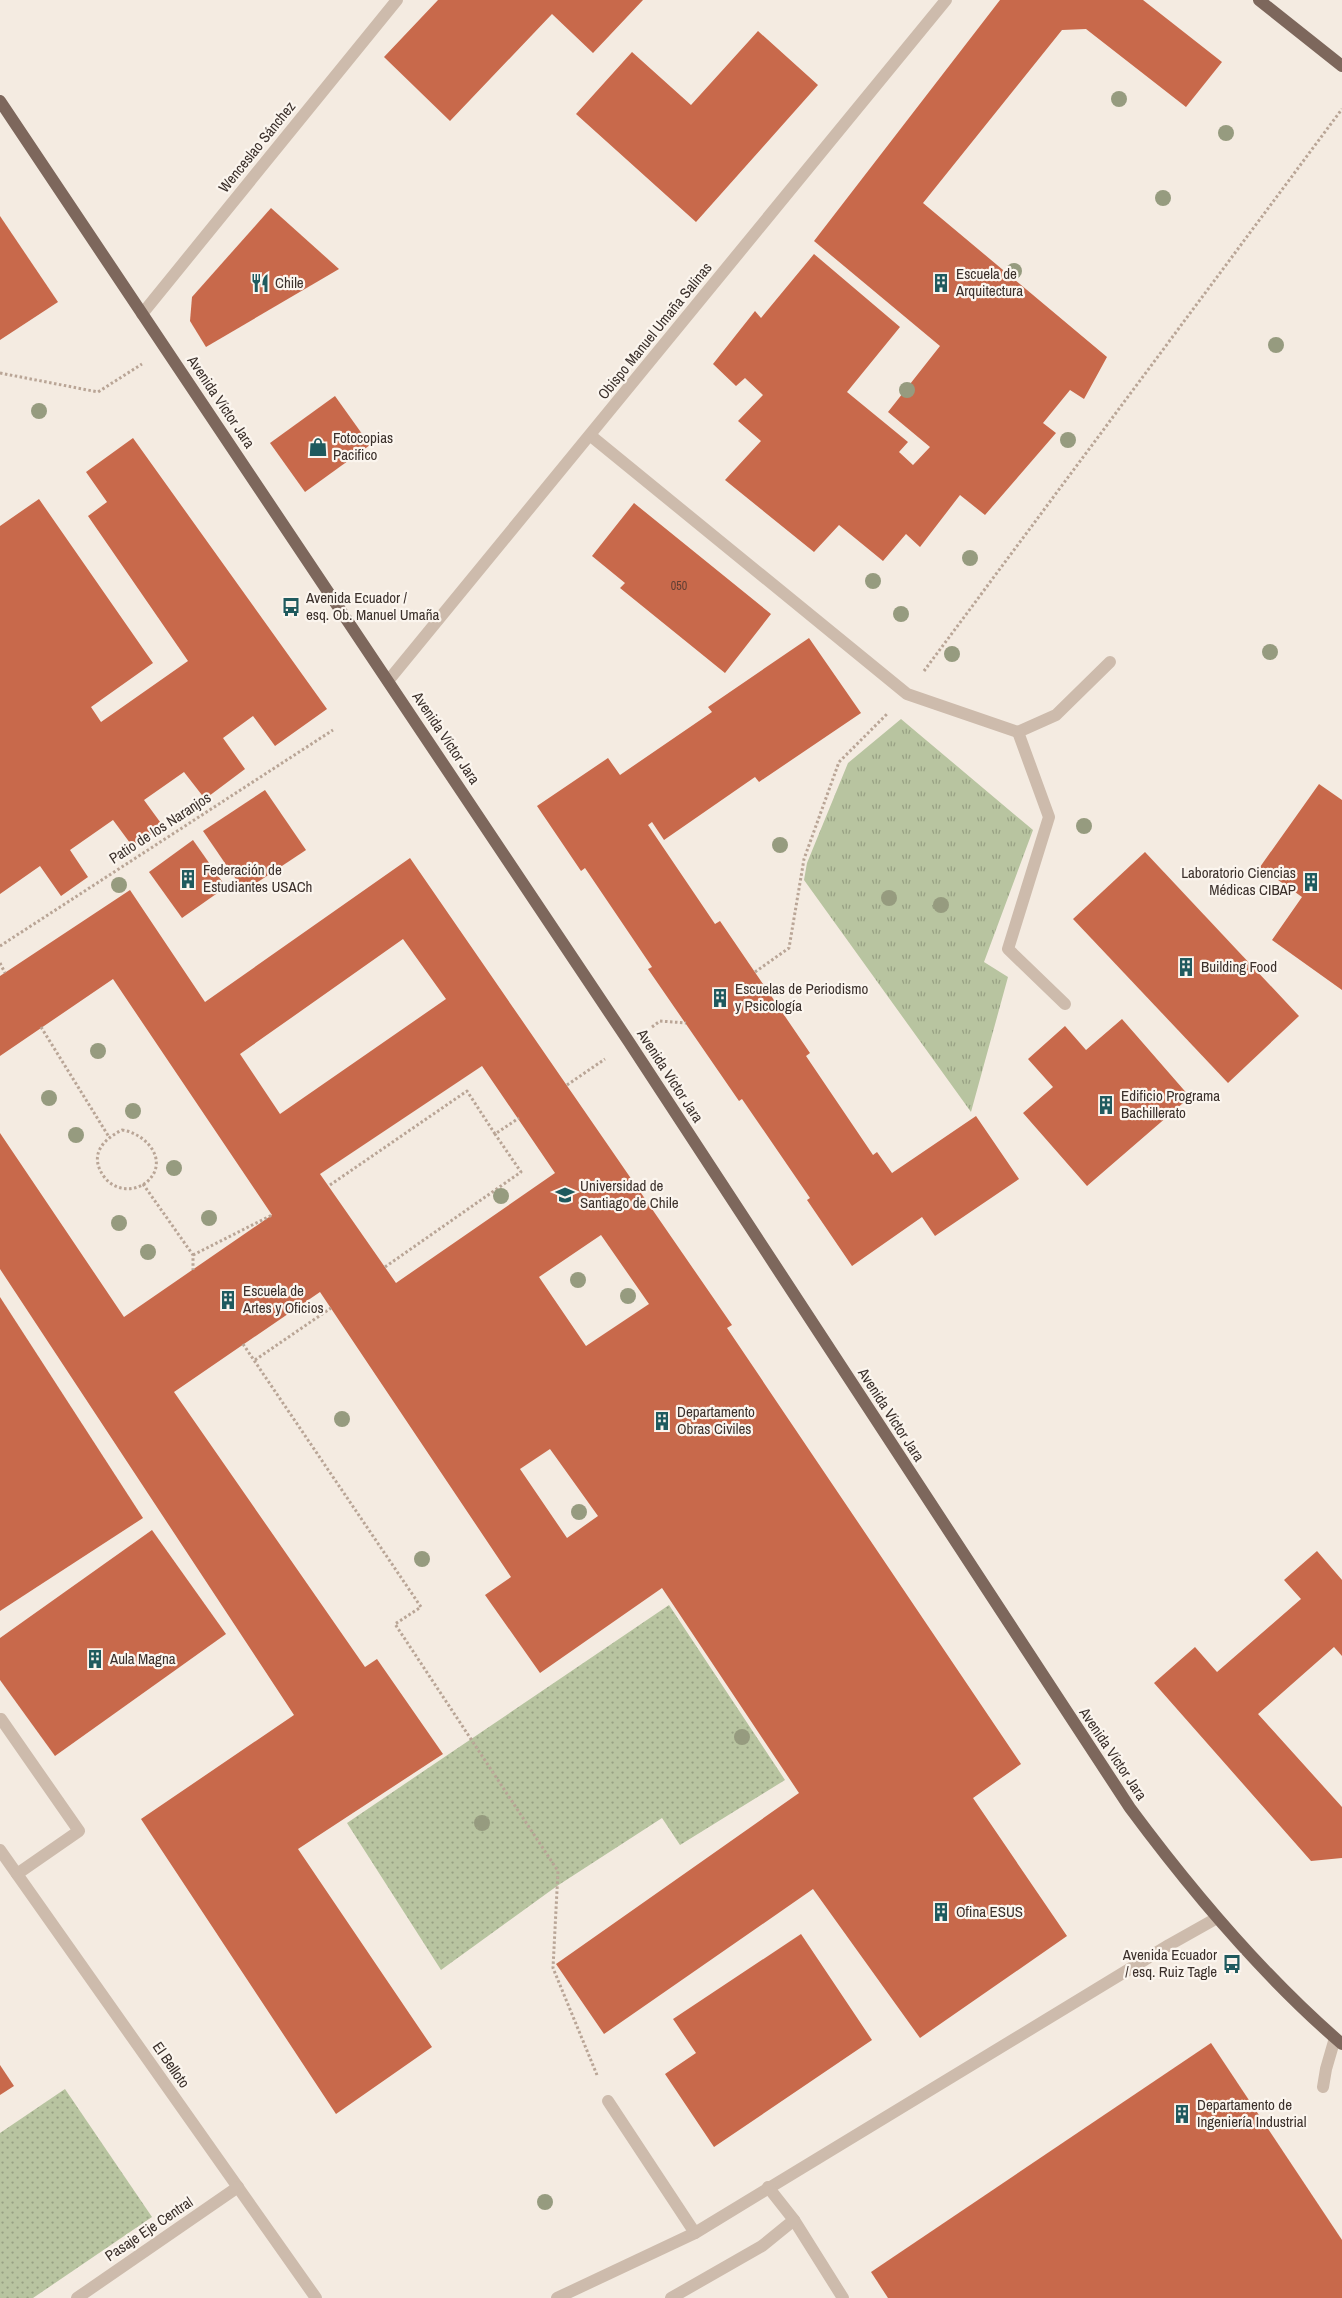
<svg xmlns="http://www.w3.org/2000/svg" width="1342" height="2298" viewBox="0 0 1342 2298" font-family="'Archivo Narrow',sans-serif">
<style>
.grass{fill:url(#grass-dots)}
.park{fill:url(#park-tufts)}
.building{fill:#c8694b;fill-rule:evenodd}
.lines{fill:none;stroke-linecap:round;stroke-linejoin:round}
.path{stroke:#b9a596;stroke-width:3;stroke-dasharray:2.5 2.5;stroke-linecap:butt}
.minor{stroke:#cdbbac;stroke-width:12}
.major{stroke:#7d675c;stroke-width:12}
.tree{fill:#969b7f}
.labels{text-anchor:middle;stroke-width:4.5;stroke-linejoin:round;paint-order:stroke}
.number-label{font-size:12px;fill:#5e3e33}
.street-label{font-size:15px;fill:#3b302b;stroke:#fbf5ee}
.poi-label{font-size:15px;fill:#3b302b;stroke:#fbf5ee;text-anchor:start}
</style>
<defs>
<pattern id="grass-dots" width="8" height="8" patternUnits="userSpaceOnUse" patternTransform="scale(1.25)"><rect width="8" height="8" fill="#b8c4a0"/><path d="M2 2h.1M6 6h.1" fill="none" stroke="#97a083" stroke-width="1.8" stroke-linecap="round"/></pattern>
<pattern id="park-tufts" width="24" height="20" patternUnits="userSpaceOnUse" patternTransform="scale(1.25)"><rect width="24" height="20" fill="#b8c4a0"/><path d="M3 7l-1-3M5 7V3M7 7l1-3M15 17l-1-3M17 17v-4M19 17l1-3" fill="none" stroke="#97a083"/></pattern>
</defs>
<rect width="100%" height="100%" fill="#f4ebe1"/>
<g class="grass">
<polygon points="669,1605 785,1780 680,1845 662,1818 557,1886 441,1970 347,1823"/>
<polygon points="65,2089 152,2217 33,2298 0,2298 0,2133"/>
</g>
<polygon class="park" points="901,719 1033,830 984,962 1008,977 971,1112 804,880 807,863 848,763"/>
<g class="building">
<polygon points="438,0 643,0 593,53 552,14 450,121 384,57"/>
<polygon points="1000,0 1143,0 1222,62 1186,107 1086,29 1062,30 923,203 1107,357 1084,399 1070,390 1043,423 1056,433 985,515 960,495 920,547 906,534 883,561 839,525 814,552 725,480 761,441 738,421 763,395 745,378 736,386 713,364 755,311 761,318 814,254 900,327 847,392 908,442 899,452 913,465 930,447 888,412 940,346 814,241"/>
<polygon points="758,31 818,85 696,222 576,114 632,52 691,105"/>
<polygon points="271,208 339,269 206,347 190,321 192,297"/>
<polygon points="0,216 58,302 0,340"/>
<polygon points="335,396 370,445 305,492 270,443"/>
<polygon points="133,438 327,709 275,746 253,716 223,738 245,769 205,799 184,772 144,800 163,826 133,847 113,820 70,850 88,877 61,896 40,866 0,894 0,526 39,499 153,663 91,707 101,722 188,661 88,516 107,502 86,472"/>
<polygon points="634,503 771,614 725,673 620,588 625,583 592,556"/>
<polygon points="809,638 861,713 759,782 755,777 664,840 652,822 648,825 715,924 720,921 810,1053 806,1056 873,1155 877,1152 892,1173 976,1116 1019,1179 935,1236 922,1217 852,1266 807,1200 810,1198 742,1099 739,1101 648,969 652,967 585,868 581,871 537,806 608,758 620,775 712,712 708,707"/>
<polygon points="1319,784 1342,800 1342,990 1272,940 1302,897 1260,867"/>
<polygon points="265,790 306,850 244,891 203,831"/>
<polygon points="193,840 226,887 182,918 149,872"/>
<polygon points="1145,852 1299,1016 1228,1083 1073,919"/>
<path d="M410,858L732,1325L727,1328L1021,1764L973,1798L1067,1936L920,2038L813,1889L604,2034L556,1964L799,1793L662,1588L540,1673L485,1595L511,1577L320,1292L174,1392L365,1667L377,1659L443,1754L298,1849L432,2047L336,2114L141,1819L294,1715L0,1269V1133L124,1317L272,1215L113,979L0,1056V976L130,890L205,1002ZM403,939L446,999L280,1114L240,1054ZM482,1066L555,1173L396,1283L320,1174ZM601,1235L649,1304L586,1346L539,1277ZM550,1449L598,1516L567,1538L520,1469Z"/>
<polygon points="1122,1019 1190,1097 1087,1186 1023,1113 1053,1087 1028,1059 1065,1026 1086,1050"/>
<polygon points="0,1297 143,1518 0,1611"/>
<polygon points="152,1530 226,1634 55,1756 0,1680 0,1638"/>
<polygon points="1317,1551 1342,1580 1342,1656 1334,1647 1258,1714 1342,1807 1342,1858 1311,1861 1154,1683 1195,1647 1217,1672 1301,1599 1284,1580"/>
<polygon points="801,1934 872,2040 714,2147 665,2074 696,2053 673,2019"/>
<polygon points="1211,2043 1342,2240 1342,2298 888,2298 871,2272"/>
<polygon points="0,2065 14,2086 0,2095"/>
</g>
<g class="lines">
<g class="path">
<polyline points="0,373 98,392 142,364"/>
<polyline points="924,671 1342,109"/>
<polyline points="0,946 333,730"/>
<polyline points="0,963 5,973"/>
<polyline points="755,972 789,948 804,859 839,762 888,713"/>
<polyline points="41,1027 109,1137"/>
<polyline points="652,1027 660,1021 686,1023"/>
<polyline points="567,1085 605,1059"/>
<path d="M122,1130C140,1132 164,1152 154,1173C144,1192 118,1194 105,1178C88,1156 102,1140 122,1130Z"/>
<polyline points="143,1184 193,1255 193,1270"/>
<polyline points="330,1185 467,1091 495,1134 519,1118"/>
<polyline points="193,1255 272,1215"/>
<polyline points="385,1267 521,1172 495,1134"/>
<polyline points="243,1344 421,1607 395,1624 558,1871 553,1968 597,2075"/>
<polyline points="255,1360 331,1308"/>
</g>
<g class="minor">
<polyline points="142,314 397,0"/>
<polyline points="591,436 907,694 1018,732 1056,715 1110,662"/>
<polyline points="388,681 946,0"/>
<polyline points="1018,732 1049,817 1008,949 1065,1004"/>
<polyline points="1,1719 79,1831 17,1874"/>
<polyline points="0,1850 316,2298"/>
<polyline points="1323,2087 1326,2069 1335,2038"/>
<polyline points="608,2101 695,2233"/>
<polyline points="794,2220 843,2298"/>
<polyline points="77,2298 238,2187"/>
<polyline points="557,2298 695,2233 1169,1945 1217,1918"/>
<polyline points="671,2298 762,2246 794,2220 768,2187"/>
</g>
<g class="major">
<polyline points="1259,0 1342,66"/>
<path d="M0,101L629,1042L1130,1808C1193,1893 1262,1975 1342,2044"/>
</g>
</g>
<g class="tree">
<circle cx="1119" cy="99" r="8"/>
<circle cx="1226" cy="133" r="8"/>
<circle cx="1163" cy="198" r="8"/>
<circle cx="1014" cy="271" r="8"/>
<circle cx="1276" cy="345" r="8"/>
<circle cx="907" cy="390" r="8"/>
<circle cx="39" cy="411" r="8"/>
<circle cx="1068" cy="440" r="8"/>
<circle cx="970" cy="558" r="8"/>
<circle cx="873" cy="581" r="8"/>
<circle cx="901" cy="614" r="8"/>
<circle cx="1270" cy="652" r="8"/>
<circle cx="952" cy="654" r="8"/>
<circle cx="1084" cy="826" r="8"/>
<circle cx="780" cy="845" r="8"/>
<circle cx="119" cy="885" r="8"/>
<circle cx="889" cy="898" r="8"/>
<circle cx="941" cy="905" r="8"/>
<circle cx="98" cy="1051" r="8"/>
<circle cx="49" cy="1098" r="8"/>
<circle cx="133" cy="1111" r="8"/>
<circle cx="76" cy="1135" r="8"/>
<circle cx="174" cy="1168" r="8"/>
<circle cx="501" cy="1196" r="8"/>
<circle cx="209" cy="1218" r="8"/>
<circle cx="119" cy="1223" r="8"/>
<circle cx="148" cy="1252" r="8"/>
<circle cx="578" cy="1280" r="8"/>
<circle cx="628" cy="1296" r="8"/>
<circle cx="342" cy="1419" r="8"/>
<circle cx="579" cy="1512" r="8"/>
<circle cx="422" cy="1559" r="8"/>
<circle cx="742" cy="1737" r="8"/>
<circle cx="482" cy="1823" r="8"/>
<circle cx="545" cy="2202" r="8"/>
</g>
<defs>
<g id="restaurant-bare" transform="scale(1.5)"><path d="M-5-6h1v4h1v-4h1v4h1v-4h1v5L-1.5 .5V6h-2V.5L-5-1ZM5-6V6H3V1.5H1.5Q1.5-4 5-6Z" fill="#1f5a5e" stroke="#fbf5ee" stroke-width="2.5" paint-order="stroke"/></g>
<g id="building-bare" transform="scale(1.5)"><path d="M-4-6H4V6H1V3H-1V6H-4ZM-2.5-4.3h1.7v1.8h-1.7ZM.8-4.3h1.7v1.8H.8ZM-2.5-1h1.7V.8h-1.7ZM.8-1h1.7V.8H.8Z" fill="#1f5a5e" stroke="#fbf5ee" stroke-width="2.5" paint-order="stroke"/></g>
<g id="shop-bare" transform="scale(1.5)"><path d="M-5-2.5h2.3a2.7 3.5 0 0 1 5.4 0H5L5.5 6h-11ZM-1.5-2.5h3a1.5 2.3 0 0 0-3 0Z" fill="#1f5a5e" stroke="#fbf5ee" stroke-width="2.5" paint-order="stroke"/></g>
<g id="bus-bare" transform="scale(1.5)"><path d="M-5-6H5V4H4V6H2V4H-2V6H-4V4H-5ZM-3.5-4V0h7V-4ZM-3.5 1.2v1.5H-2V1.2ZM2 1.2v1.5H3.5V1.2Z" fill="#1f5a5e" stroke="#fbf5ee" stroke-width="2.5" paint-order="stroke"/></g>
<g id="university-bare" transform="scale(1.5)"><path d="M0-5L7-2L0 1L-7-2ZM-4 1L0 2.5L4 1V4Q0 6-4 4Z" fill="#1f5a5e" stroke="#fbf5ee" stroke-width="2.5" paint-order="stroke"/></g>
</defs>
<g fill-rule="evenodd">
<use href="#restaurant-bare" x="260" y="283"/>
<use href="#building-bare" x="941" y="283"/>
<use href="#shop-bare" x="318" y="447"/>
<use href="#bus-bare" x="291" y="607"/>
<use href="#building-bare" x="188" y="879"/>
<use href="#building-bare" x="1311" y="882"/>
<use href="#building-bare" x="1186" y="967"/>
<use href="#building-bare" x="720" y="998"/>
<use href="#building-bare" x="1106" y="1105"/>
<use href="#university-bare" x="565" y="1195"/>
<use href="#building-bare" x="228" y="1300"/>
<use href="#building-bare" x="662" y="1421"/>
<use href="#building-bare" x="95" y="1659"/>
<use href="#building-bare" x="941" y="1912"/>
<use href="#bus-bare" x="1232" y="1964"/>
<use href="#building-bare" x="1182" y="2114"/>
</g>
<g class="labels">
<g class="number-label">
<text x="679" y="590">050</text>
</g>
<g class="street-label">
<text transform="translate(257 147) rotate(-51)" y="5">Wenceslao Sánchez</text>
<text transform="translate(655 331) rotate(-51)" y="5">Obispo Manuel Umaña Salinas</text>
<text transform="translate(221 402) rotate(56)" y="5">Avenida Víctor Jara</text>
<text transform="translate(446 738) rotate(56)" y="5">Avenida Víctor Jara</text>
<text transform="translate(160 828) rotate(-33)" y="5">Patio de los Naranjos</text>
<text transform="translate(670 1076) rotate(57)" y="5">Avenida Víctor Jara</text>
<text transform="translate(891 1415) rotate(57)" y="5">Avenida Víctor Jara</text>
<text transform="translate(1113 1754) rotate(56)" y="5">Avenida Víctor Jara</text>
<text transform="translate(171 2065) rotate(55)" y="5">El Belloto</text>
<text transform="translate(149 2229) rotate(-34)" y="5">Pasaje Eje Central</text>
</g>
<g class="poi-label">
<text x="956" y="279">Escuela de<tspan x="956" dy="17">Arquitectura</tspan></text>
<text x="275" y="288">Chile</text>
<text x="333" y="443">Fotocopias<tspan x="333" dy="17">Pacifico</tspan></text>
<text x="306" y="603">Avenida Ecuador /<tspan x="306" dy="17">esq. Ob. Manuel Umaña</tspan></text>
<text x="203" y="875">Federación de<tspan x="203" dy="17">Estudiantes USACh</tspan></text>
<text x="1296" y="878" text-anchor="end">Laboratorio Ciencias<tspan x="1296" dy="17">Médicas CIBAP</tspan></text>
<text x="1201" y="972">Building Food</text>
<text x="735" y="994">Escuelas de Periodismo<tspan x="735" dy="17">y Psicología</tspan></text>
<text x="1121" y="1101">Edificio Programa<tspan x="1121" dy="17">Bachillerato</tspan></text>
<text x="580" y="1191">Universidad de<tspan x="580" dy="17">Santiago de Chile</tspan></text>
<text x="243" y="1296">Escuela de<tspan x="243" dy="17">Artes y Oficios</tspan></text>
<text x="677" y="1417">Departamento<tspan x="677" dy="17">Obras Civiles</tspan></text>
<text x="110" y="1664">Aula Magna</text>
<text x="956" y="1917">Ofina ESUS</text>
<text x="1217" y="1960" text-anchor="end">Avenida Ecuador<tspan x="1217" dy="17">/ esq. Ruiz Tagle</tspan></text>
<text x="1197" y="2110">Departamento de<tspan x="1197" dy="17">Ingeniería Industrial</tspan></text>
</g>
</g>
</svg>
